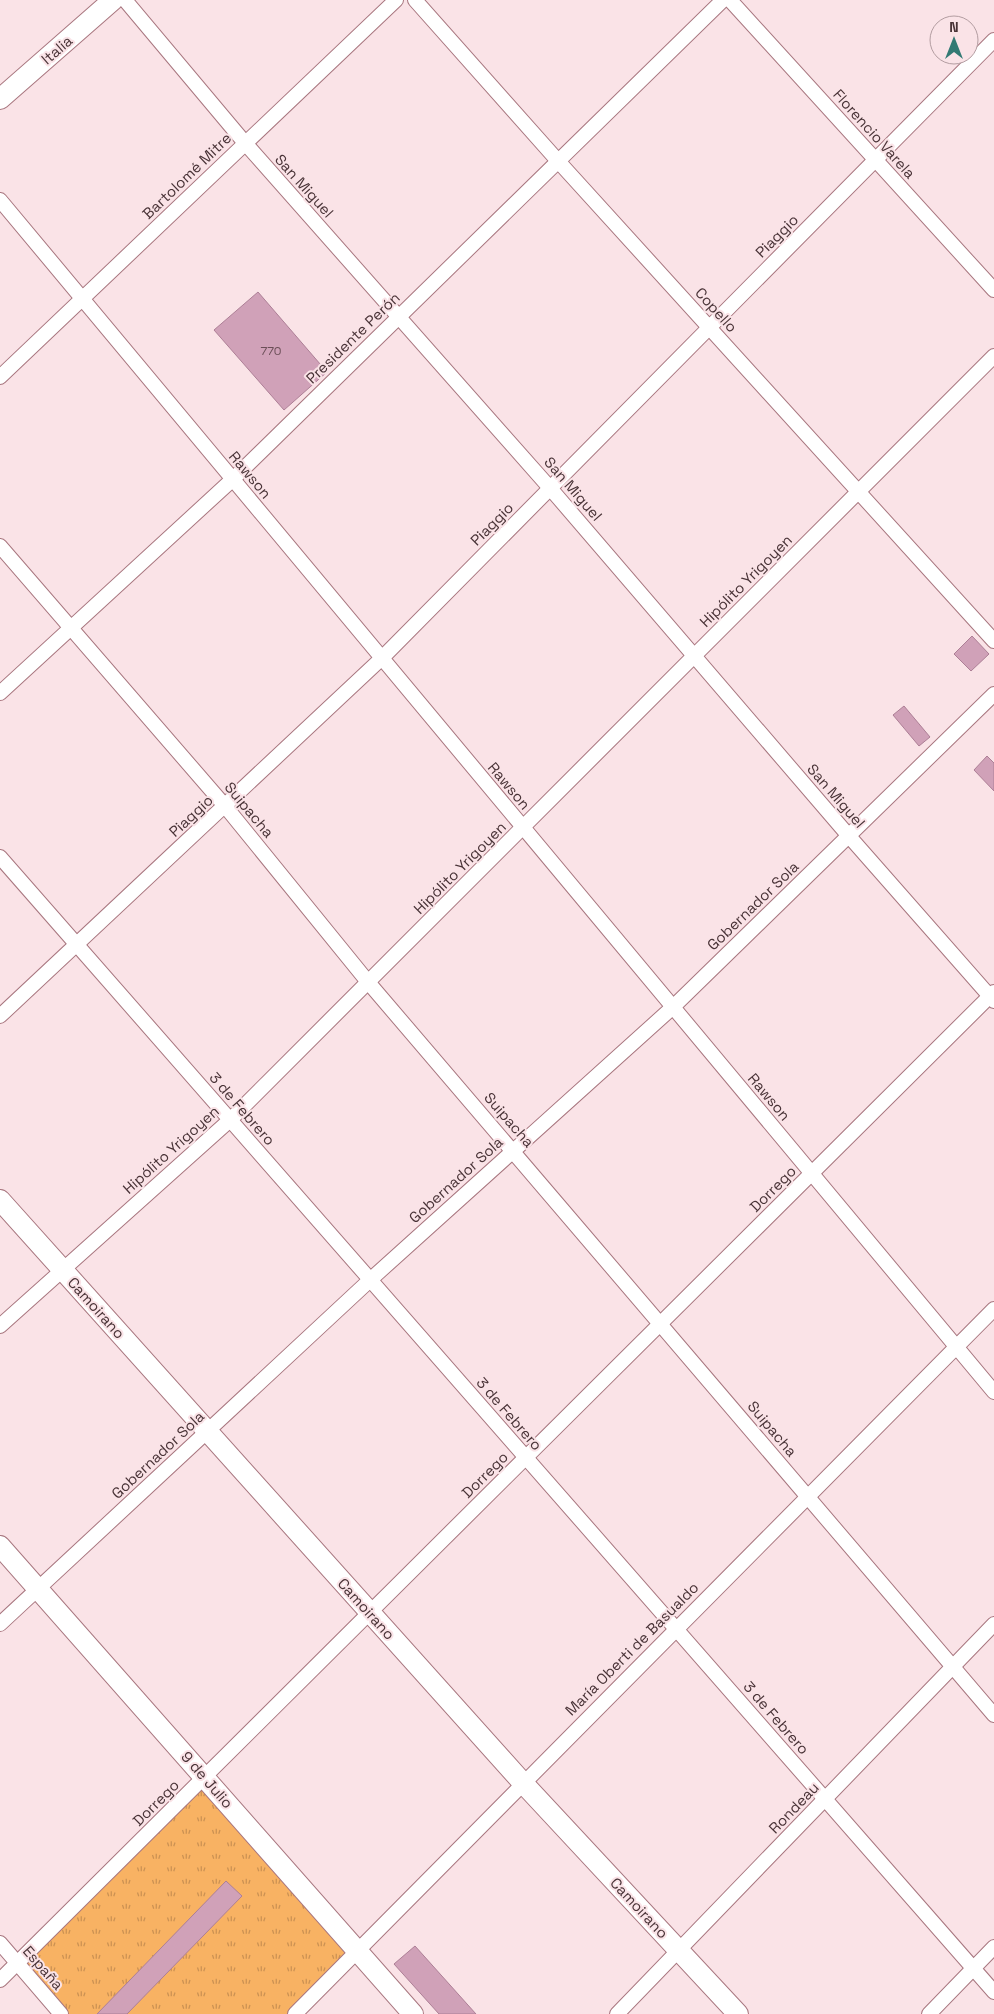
<svg xmlns="http://www.w3.org/2000/svg" width="994" height="2014" viewBox="0 0 994 2014" font-family="'Space Grotesk',sans-serif">
<style>
.grass{fill:url(#grass-tufts)}
.building{fill:#d0a1b8;stroke:#ad7f96}
.lines{fill:none;stroke-linecap:round;stroke-linejoin:round}
.street-casing{stroke:#a8767f;stroke-width:16}
.secondary-casing{stroke:#a8767f;stroke-width:22}
.street{stroke:#fff;stroke-width:14}
.secondary{stroke:#fff;stroke-width:20}
.labels{text-anchor:middle;stroke-width:4;stroke-linejoin:round;paint-order:stroke}
.number-label{font-size:12px;fill:#6b4e57}
.street-label{font-size:15px;fill:#493337;stroke:#fae3e7}
</style>
<defs>
<pattern id="grass-tufts" width="24" height="20" patternUnits="userSpaceOnUse" patternTransform="scale(1.25)"><rect width="24" height="20" fill="#f8b263"/><path d="M3 7l-1-3M5 7V3M7 7l1-3M15 17l-1-3M17 17v-4M19 17l1-3" fill="none" stroke="#cb9152"/></pattern>
</defs>
<rect width="100%" height="100%" fill="#fae3e7"/>
<polygon class="grass" points="204,1777 357,1950 295,2014 61,2014 17,1963"/>
<g class="building">
<polygon points="258,292 327,372 284,410 214,330"/>
<polygon points="972,636 989,654 971,671 954,654"/>
<polygon points="904,706 930,737 919,746 893,715"/>
<polygon points="987,756 994,763 994,791 974,770"/>
<polygon points="226,1881 242,1896 127,2014 97,2014"/>
<polygon points="415,1946 476,2014 439,2014 394,1964"/>
</g>
<g class="lines">
<g class="street-casing">
<g id="street">
<polyline points="125,0 245,143 550,488 848,835 994,1001"/>
<polyline points="415,0 558,161 994,641"/>
<polyline points="730,0 994,290"/>
<polyline points="0,200 994,1392"/>
<polyline points="0,377 396,0"/>
<polyline points="0,546 225,806 368,982 994,1715"/>
<polyline points="0,693 233,479 723,0"/>
<polyline points="0,857 994,1992"/>
<polyline points="0,1016 382,658 994,40"/>
<polyline points="0,1326 230,1120 994,356"/>
<polyline points="0,1624 370,1280 673,1007 994,694"/>
<polyline points="0,1943 61,2014"/>
<polyline points="0,1980 994,992"/>
<polyline points="295,2014 994,1309"/>
<polyline points="617,2014 994,1624"/>
<polyline points="929,2014 994,1947"/>
</g>
</g>
<g class="secondary-casing">
<g id="secondary">
<polyline points="0,99 113,0"/>
<polyline points="0,1200 523,1783 738,2014"/>
<polyline points="0,1546 413,2014"/>
</g>
</g>
<use href="#street" class="street"/>
<use href="#secondary" class="secondary"/>
</g>
<g class="labels">
<g class="number-label">
<text x="271" y="355">770</text>
</g>
<g class="street-label">
<text transform="translate(57 50) rotate(-41)" y="5">Italia</text>
<text transform="translate(874 134) rotate(48)" y="5">Florencio Varela</text>
<text transform="translate(187 176) rotate(-44)" y="5">Bartolomé Mitre</text>
<text transform="translate(304 186) rotate(48)" y="5">San Miguel</text>
<text transform="translate(777 236) rotate(-45)" y="5">Piaggio</text>
<text transform="translate(716 310) rotate(48)" y="5">Copello</text>
<text transform="translate(353 338) rotate(-44)" y="5">Presidente Perón</text>
<text transform="translate(250 475) rotate(50)" y="5">Rawson</text>
<text transform="translate(573 489) rotate(49)" y="5">San Miguel</text>
<text transform="translate(492 524) rotate(-45)" y="5">Piaggio</text>
<text transform="translate(746 581) rotate(-45)" y="5">Hipólito Yrigoyen</text>
<text transform="translate(509 786) rotate(50)" y="5">Rawson</text>
<text transform="translate(836 796) rotate(49)" y="5">San Miguel</text>
<text transform="translate(249 810) rotate(50)" y="5">Suipacha</text>
<text transform="translate(191 816) rotate(-43)" y="5">Piaggio</text>
<text transform="translate(460 868) rotate(-45)" y="5">Hipólito Yrigoyen</text>
<text transform="translate(753 906) rotate(-44)" y="5">Gobernador Sola</text>
<text transform="translate(769 1097) rotate(50)" y="5">Rawson</text>
<text transform="translate(242 1109) rotate(49)" y="5">3 de Febrero</text>
<text transform="translate(509 1120) rotate(49)" y="5">Suipacha</text>
<text transform="translate(171 1150) rotate(-42)" y="5">Hipólito Yrigoyen</text>
<text transform="translate(456 1180) rotate(-42)" y="5">Gobernador Sola</text>
<text transform="translate(773 1189) rotate(-45)" y="5">Dorrego</text>
<text transform="translate(96 1308) rotate(48)" y="5">Camoirano</text>
<text transform="translate(509 1414) rotate(49)" y="5">3 de Febrero</text>
<text transform="translate(772 1429) rotate(50)" y="5">Suipacha</text>
<text transform="translate(158 1455) rotate(-43)" y="5">Gobernador Sola</text>
<text transform="translate(485 1475) rotate(-45)" y="5">Dorrego</text>
<text transform="translate(366 1609) rotate(48)" y="5">Camoirano</text>
<text transform="translate(632 1649) rotate(-45)" y="5">María Oberti de Basualdo</text>
<text transform="translate(776 1718) rotate(49)" y="5">3 de Febrero</text>
<text transform="translate(207 1780) rotate(49)" y="5">9 de Julio</text>
<text transform="translate(156 1803) rotate(-45)" y="5">Dorrego</text>
<text transform="translate(794 1808) rotate(-46)" y="5">Rondeau</text>
<text transform="translate(639 1908) rotate(47)" y="5">Camoirano</text>
<text transform="translate(43 1968) rotate(49)" y="5">España</text>
</g>
</g>
<g transform="translate(954 40)"><circle r="24" fill="#fae3e7" stroke="#b39da1"/>
<path d="M0-4L9 19L0 12L-9 19Z" fill="#337a74"/>
<text y="-8" font-size="14" font-weight="bold" text-anchor="middle" fill="#493337">N</text>
</g>
</svg>
